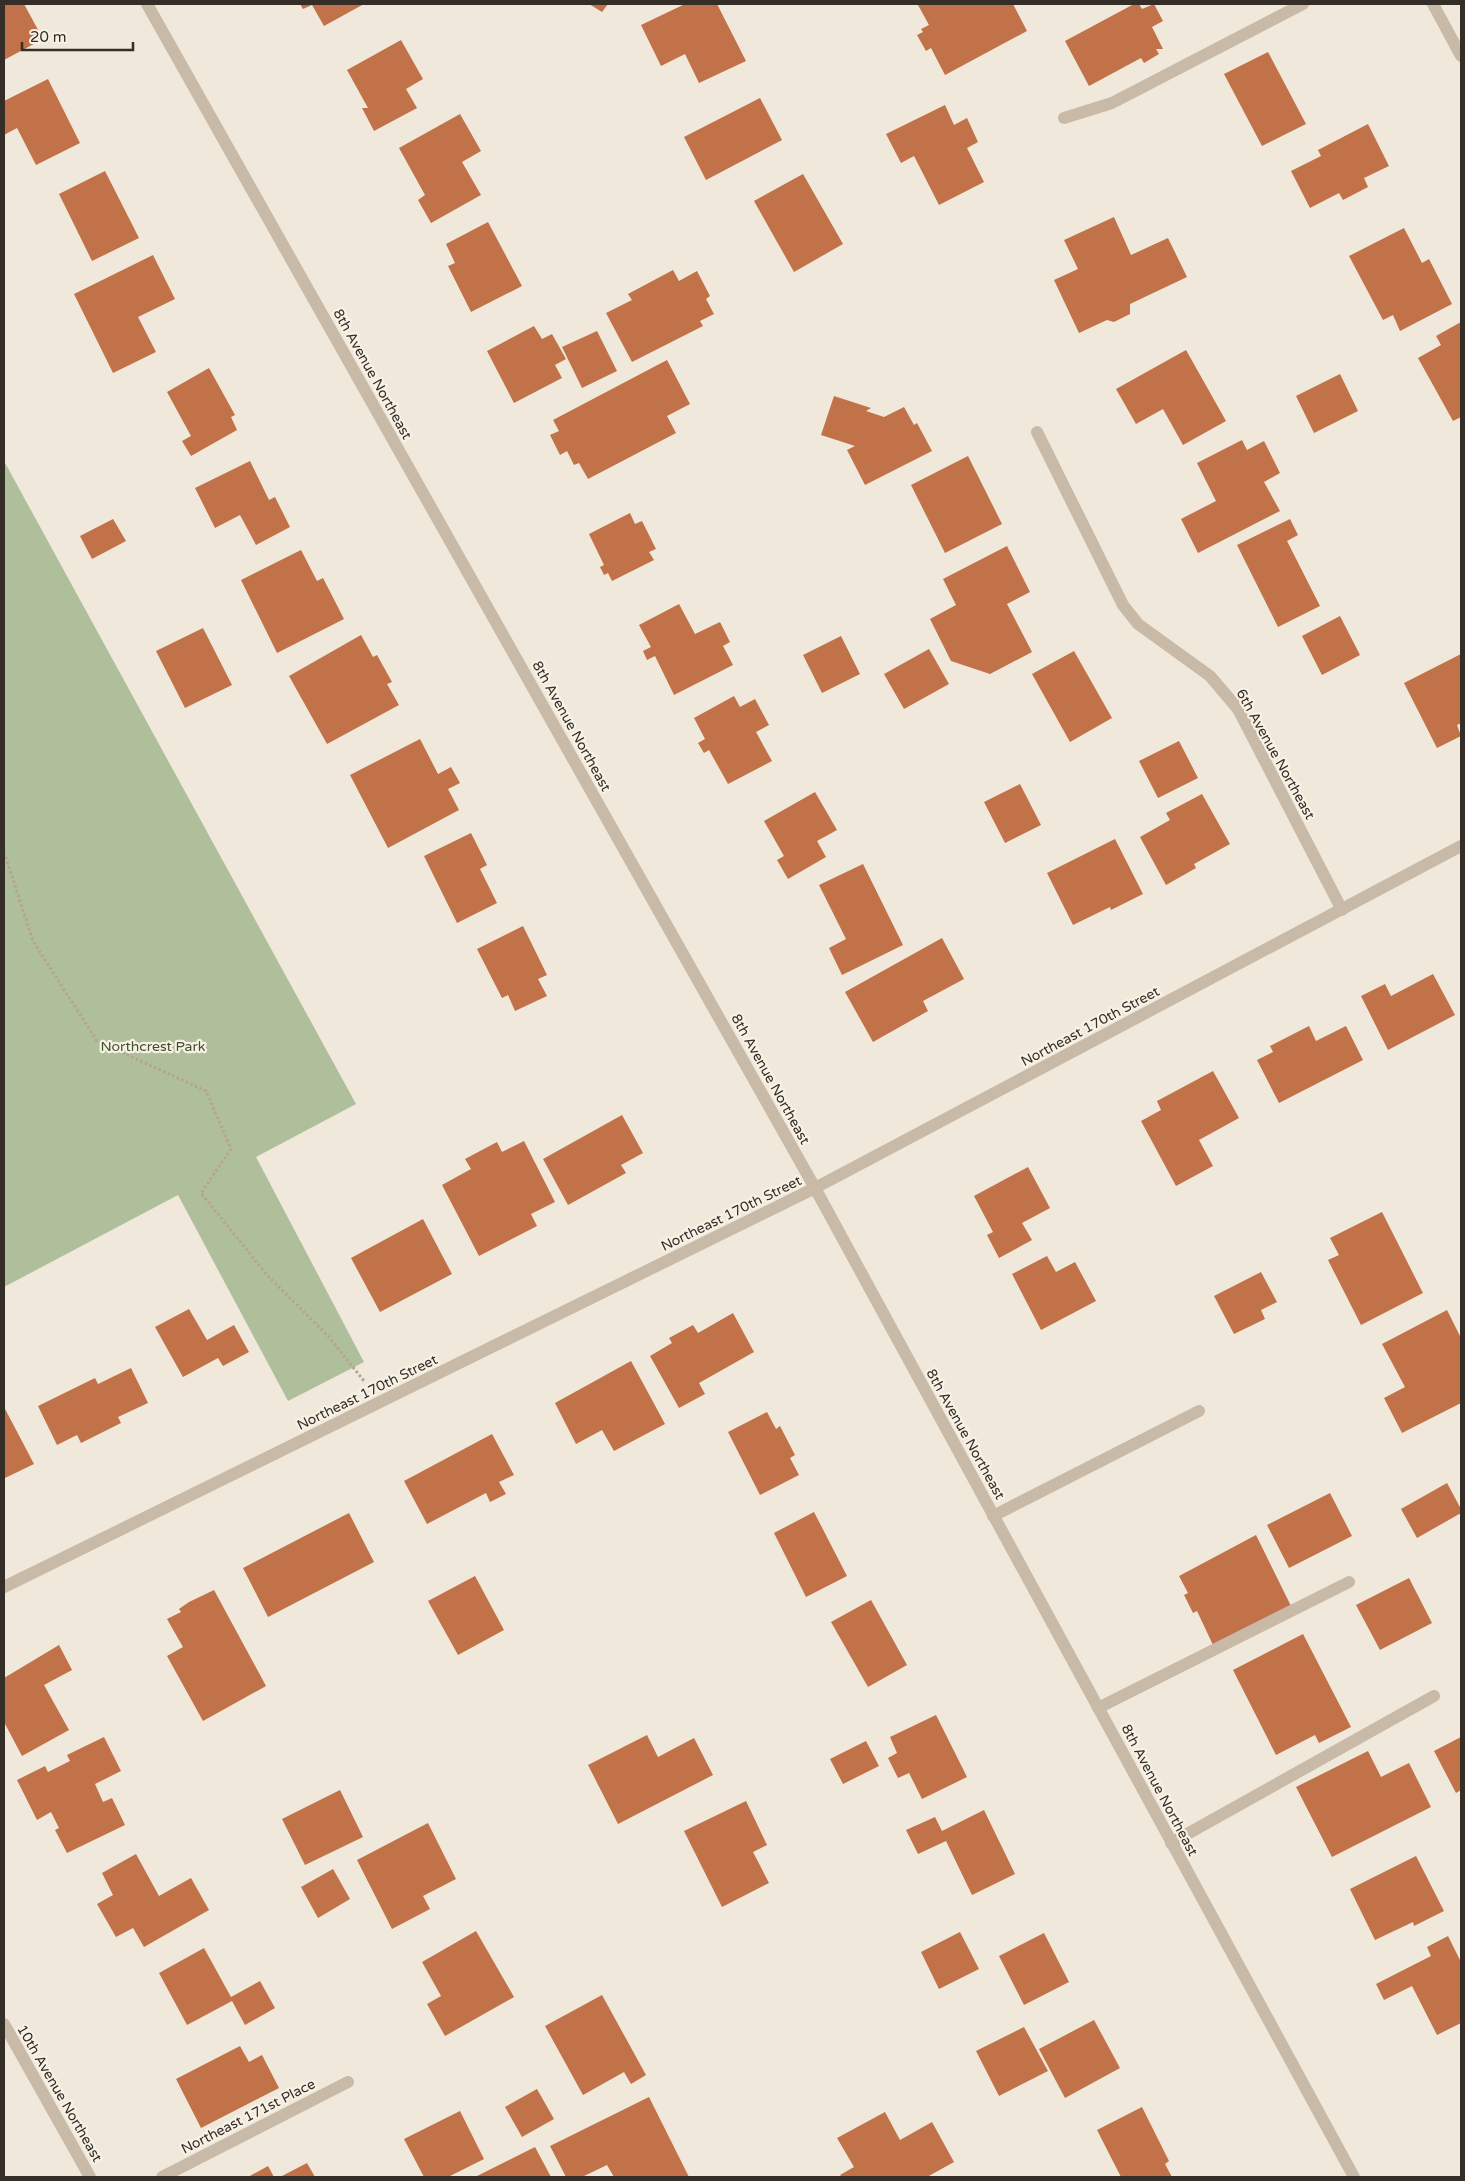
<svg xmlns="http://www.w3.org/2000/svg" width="1465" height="2181" viewBox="0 0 1465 2181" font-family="'Varela Round',sans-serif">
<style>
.green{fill:#afbf9b}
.building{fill:#c17248}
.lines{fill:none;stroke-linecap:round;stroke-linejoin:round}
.path{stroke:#b4a491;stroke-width:3;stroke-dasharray:2.5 2.5;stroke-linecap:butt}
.service{stroke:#c8baa7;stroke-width:12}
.minor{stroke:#c8baa7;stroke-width:12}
.tertiary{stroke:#c8baa7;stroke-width:12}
.labels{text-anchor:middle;stroke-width:4.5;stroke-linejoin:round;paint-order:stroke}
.street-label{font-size:14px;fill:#352d27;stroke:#f8f2e6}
.park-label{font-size:14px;fill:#40522c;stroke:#f8f2e6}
</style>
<rect width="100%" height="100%" fill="#f0e8da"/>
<polygon class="green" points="4,461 356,1104 256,1157 364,1362 288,1401 178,1195 4,1287"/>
<g class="building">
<polygon points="4,4 24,4 43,39 4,60"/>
<polygon points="300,4 364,4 324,26 312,5 303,9"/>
<polygon points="589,4 608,4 602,12"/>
<polygon points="685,4 717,4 746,61 699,83 685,54 661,66 641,25"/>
<polygon points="919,4 1013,4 1027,31 945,75 931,48 926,51 917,35 923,32 921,29 929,25 918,5"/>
<polygon points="1134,4 1139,4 1142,9 1154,4 1163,21 1152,27 1163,49 1156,49 1159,54 1144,63 1141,58 1089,86 1065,41"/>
<polygon points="401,40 423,79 406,89 417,108 374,131 362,108 368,108 347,70"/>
<polygon points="1268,52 1306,124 1262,146 1224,74"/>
<polygon points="48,79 80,143 36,165 17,128 4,135 4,101"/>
<polygon points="760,98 782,140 706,180 684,137"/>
<polygon points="945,105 954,125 967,118 978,142 967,148 984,182 939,205 914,156 901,163 886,134"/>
<polygon points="460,114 481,151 462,162 481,195 431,223 418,200 425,195 399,148"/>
<polygon points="1368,124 1389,166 1364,178 1368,187 1343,200 1339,193 1310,208 1291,171 1321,156 1318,150"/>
<polygon points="105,171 139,238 92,261 59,194"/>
<polygon points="803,174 843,244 794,272 754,201"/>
<polygon points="1114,217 1131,255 1168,238 1187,277 1130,304 1130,314 1114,322 1107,320 1079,333 1054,280 1078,269 1064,240"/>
<polygon points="488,222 522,286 471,312 448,266 455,263 446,244"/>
<polygon points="1404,228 1422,263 1429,259 1452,304 1400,331 1393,315 1383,320 1349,256"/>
<polygon points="153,255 175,299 138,317 156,352 113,373 74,294"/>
<polygon points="673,270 679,281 697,271 710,296 706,299 714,314 700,321 703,326 632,362 606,313 632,300 628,294"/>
<polygon points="1461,322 1461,417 1453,421 1418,358 1441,345 1436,336"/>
<polygon points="534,326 542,339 552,334 566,359 555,365 562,378 514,403 487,351"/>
<polygon points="597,331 617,371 582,388 562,347"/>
<polygon points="1186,350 1226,421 1183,445 1163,409 1136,424 1116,389"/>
<polygon points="667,360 690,404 667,416 676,433 588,479 579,463 574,465 567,451 560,455 550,435 559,431 553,420"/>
<polygon points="209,368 235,415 231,417 237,430 191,456 182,441 191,436 167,392"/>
<polygon points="1340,374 1358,411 1314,433 1296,396"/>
<polygon points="834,396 871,408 866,411 884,417 904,407 914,425 917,423 932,451 865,485 847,450 855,446 821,435"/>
<polygon points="1242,440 1247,450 1264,441 1280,473 1264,482 1280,511 1198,553 1181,519 1216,501 1197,463"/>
<polygon points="968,456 1002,524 945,553 911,485"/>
<polygon points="250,461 269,500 275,497 290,527 256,545 240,515 215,528 195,488"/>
<polygon points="630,513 635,524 642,521 656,549 649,552 654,560 612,581 608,573 604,575 600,567 604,565 589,534"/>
<polygon points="113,519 126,541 92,559 80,536"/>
<polygon points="1290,519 1298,535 1287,541 1320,606 1278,627 1237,545"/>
<polygon points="1007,546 1030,592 1007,604 1032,652 990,674 951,661 930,619 956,605 943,579"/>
<polygon points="301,550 317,581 323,578 344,619 277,653 241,580"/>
<polygon points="679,604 695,634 720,622 730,642 723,646 733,665 674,695 655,656 647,660 643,651 651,647 639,625"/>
<polygon points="1340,616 1360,655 1322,675 1302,636"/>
<polygon points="203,628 232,685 185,708 156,651"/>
<polygon points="361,635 373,657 377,655 392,682 387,684 399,705 327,744 289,676"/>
<polygon points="841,636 860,674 822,693 803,655"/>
<polygon points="929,649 949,684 904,709 884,674"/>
<polygon points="1074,651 1112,718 1070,742 1032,674"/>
<polygon points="1461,654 1461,723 1457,725 1461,736 1437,748 1404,683"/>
<polygon points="734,696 740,707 755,699 769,725 756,732 772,761 728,784 709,750 704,753 698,743 705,739 694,718"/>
<polygon points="420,739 438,774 451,767 460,783 448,789 459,810 388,848 350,775"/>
<polygon points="1179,741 1198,778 1158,798 1139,761"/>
<polygon points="1020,784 1041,825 1005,843 984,802"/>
<polygon points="815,792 837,830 817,841 826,857 788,879 777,860 784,856 764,821"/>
<polygon points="1202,794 1230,844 1194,864 1196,868 1166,885 1140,837 1170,820 1166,813"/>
<polygon points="471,833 487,865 480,869 497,903 457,923 424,856"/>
<polygon points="1115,839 1143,894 1111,910 1110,907 1073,925 1047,873"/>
<polygon points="863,864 903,945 842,975 829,948 846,939 819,885"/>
<polygon points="523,926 547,975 538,979 547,996 515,1011 508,995 502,998 477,949"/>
<polygon points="942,938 964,979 923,1001 928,1011 873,1042 845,992"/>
<polygon points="1433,974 1455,1015 1388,1050 1361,996 1385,984 1391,996"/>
<polygon points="1309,1026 1316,1041 1346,1026 1363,1060 1279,1103 1257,1060 1273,1052 1270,1046"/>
<polygon points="1213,1071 1239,1118 1199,1140 1213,1166 1176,1186 1141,1121 1161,1110 1157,1101"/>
<polygon points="622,1115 643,1153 621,1165 626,1173 568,1205 543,1159"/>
<polygon points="524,1141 555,1202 531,1214 537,1226 479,1256 442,1185 471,1169 465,1159 497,1142 502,1152"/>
<polygon points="1028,1167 1050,1208 1022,1223 1032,1240 999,1258 987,1235 993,1232 974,1196"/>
<polygon points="1382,1212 1423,1293 1361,1325 1328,1260 1339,1255 1330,1238"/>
<polygon points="423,1219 452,1274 380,1312 351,1258"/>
<polygon points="1047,1256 1056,1272 1075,1262 1096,1301 1041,1330 1012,1274"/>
<polygon points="1261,1272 1277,1302 1261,1310 1265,1319 1234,1334 1214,1296"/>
<polygon points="189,1309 207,1340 234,1325 249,1352 223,1366 218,1358 183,1377 155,1327"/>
<polygon points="1447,1310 1461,1338 1461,1403 1402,1433 1384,1398 1405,1387 1382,1344"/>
<polygon points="733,1313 754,1352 699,1383 705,1394 679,1408 650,1356 672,1343 669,1338 693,1325 698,1333"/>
<polygon points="631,1361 665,1424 614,1451 602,1430 576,1444 555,1403"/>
<polygon points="131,1368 148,1403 118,1417 121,1423 81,1443 77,1435 57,1445 38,1406 95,1378 98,1384"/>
<polygon points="4,1407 34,1464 5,1478 4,1477"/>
<polygon points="767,1412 776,1429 780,1426 795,1455 790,1458 799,1475 760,1495 728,1432"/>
<polygon points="492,1434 514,1475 499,1482 506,1494 490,1502 486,1493 427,1524 404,1481"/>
<polygon points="1447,1483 1461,1509 1461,1513 1417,1538 1401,1509"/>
<polygon points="1330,1493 1352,1536 1289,1568 1267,1525"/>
<polygon points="814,1512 847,1576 806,1597 774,1533"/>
<polygon points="349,1513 374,1562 268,1617 243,1568"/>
<polygon points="1256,1535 1291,1606 1213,1645 1197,1611 1193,1613 1184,1595 1188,1593 1179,1576"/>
<polygon points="475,1576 504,1630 458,1655 428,1601"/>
<polygon points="1409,1578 1432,1623 1380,1650 1356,1605"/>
<polygon points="214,1590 266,1686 203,1721 167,1656 183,1647 167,1619 181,1612 179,1609 189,1602"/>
<polygon points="871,1600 907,1665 868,1687 831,1622"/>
<polygon points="1303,1634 1351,1727 1319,1743 1315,1735 1276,1755 1233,1670"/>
<polygon points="59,1645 72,1670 44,1685 69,1730 22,1756 4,1722 4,1678"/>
<polygon points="936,1715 967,1777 922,1799 909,1773 898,1778 888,1758 897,1753 890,1737"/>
<polygon points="647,1735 658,1757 694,1738 713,1775 618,1824 588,1765"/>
<polygon points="104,1737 121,1771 95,1784 103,1802 112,1798 125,1825 67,1853 55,1830 59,1828 51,1812 37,1820 17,1780 45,1766 48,1772 70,1761 67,1755"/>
<polygon points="1461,1737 1461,1790 1456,1793 1434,1751"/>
<polygon points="866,1741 879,1766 843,1784 830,1759"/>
<polygon points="1368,1751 1381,1777 1409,1763 1431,1807 1332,1857 1296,1787"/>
<polygon points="340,1790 363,1837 305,1865 282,1819"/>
<polygon points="746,1801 767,1845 753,1852 769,1883 722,1907 684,1831"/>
<polygon points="984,1810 1015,1874 972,1895 946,1841 918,1854 906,1830 935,1817 942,1831"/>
<polygon points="428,1823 456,1879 423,1896 430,1909 392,1929 357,1860"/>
<polygon points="136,1854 159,1896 191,1878 209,1910 144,1947 133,1928 116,1937 97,1904 113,1895 102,1873"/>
<polygon points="1416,1856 1444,1911 1414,1926 1413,1922 1375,1940 1350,1889"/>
<polygon points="333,1869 350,1899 318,1918 301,1887"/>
<polygon points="476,1931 514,1997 445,2036 427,2004 441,1996 422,1962"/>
<polygon points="960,1932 979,1969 939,1989 921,1952"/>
<polygon points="1044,1933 1069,1982 1024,2005 999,1956"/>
<polygon points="1448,1936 1461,1962 1461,2023 1437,2035 1412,1986 1384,2000 1376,1984 1431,1956 1427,1947"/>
<polygon points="204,1948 231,1997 260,1981 275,2008 245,2025 232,2001 187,2025 159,1973"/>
<polygon points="602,1995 646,2075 631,2084 624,2072 583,2095 545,2026"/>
<polygon points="1094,2020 1120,2068 1065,2098 1039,2049"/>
<polygon points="1024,2027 1048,2071 999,2096 976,2051"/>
<polygon points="240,2046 249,2062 262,2055 279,2088 201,2128 176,2079"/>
<polygon points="537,2089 554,2119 522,2137 505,2107"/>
<polygon points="649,2097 689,2177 614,2177 607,2165 582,2177 566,2177 550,2146"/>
<polygon points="1142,2107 1169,2161 1165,2164 1172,2177 1121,2177 1097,2130"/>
<polygon points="460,2111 484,2159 448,2177 424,2177 404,2139"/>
<polygon points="885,2112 900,2140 932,2122 954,2162 927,2177 842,2177 840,2175 854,2167 837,2138"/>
<polygon points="535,2147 551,2177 475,2177"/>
<polygon points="307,2163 315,2177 280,2177"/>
<polygon points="268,2166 274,2177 248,2177"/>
</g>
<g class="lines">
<polyline class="path" points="4,852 33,941 97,1041 206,1091 231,1149 201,1193 266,1274 329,1337 364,1381"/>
<g class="service">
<polyline points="1064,118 1112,103 1303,4"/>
<polyline points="993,1516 1199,1411"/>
<polyline points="1098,1708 1349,1582"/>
<polyline points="1171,1843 1434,1696"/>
</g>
<g class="minor">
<polyline points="147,4 815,1188 1354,2177"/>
<polyline points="1037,432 1123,605 1138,624 1210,676 1238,709 1342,910"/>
<polyline points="4,1587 815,1188 1461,846"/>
<polyline points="4,2024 90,2177"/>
<polyline points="162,2177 348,2082"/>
</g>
<polyline class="tertiary" points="1433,4 1461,56"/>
</g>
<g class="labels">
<g class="street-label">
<text transform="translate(373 374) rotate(61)" y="5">8th Avenue Northeast</text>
<text transform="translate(572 726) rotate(61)" y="5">8th Avenue Northeast</text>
<text transform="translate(1276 754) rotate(61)" y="5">6th Avenue Northeast</text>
<text transform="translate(1090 1026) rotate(-28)" y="5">Northeast 170th Street</text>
<text transform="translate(771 1079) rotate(61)" y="5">8th Avenue Northeast</text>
<text transform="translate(731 1213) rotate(-26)" y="5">Northeast 170th Street</text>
<text transform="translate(367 1392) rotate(-26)" y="5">Northeast 170th Street</text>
<text transform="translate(966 1434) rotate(61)" y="5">8th Avenue Northeast</text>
<text transform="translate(1160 1790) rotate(62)" y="5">8th Avenue Northeast</text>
<text transform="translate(60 2093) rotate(60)" y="5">10th Avenue Northeast</text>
<text transform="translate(248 2116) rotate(-27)" y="5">Northeast 171st Place</text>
</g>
<g class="park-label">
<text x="153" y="1051">Northcrest Park</text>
</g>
</g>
<rect width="1465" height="2181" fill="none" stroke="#352d27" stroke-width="10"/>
<path d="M22 42v8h111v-8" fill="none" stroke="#352d27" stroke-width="2.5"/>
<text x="30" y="42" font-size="15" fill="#352d27" stroke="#f8f2e6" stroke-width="4" paint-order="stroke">20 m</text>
</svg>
